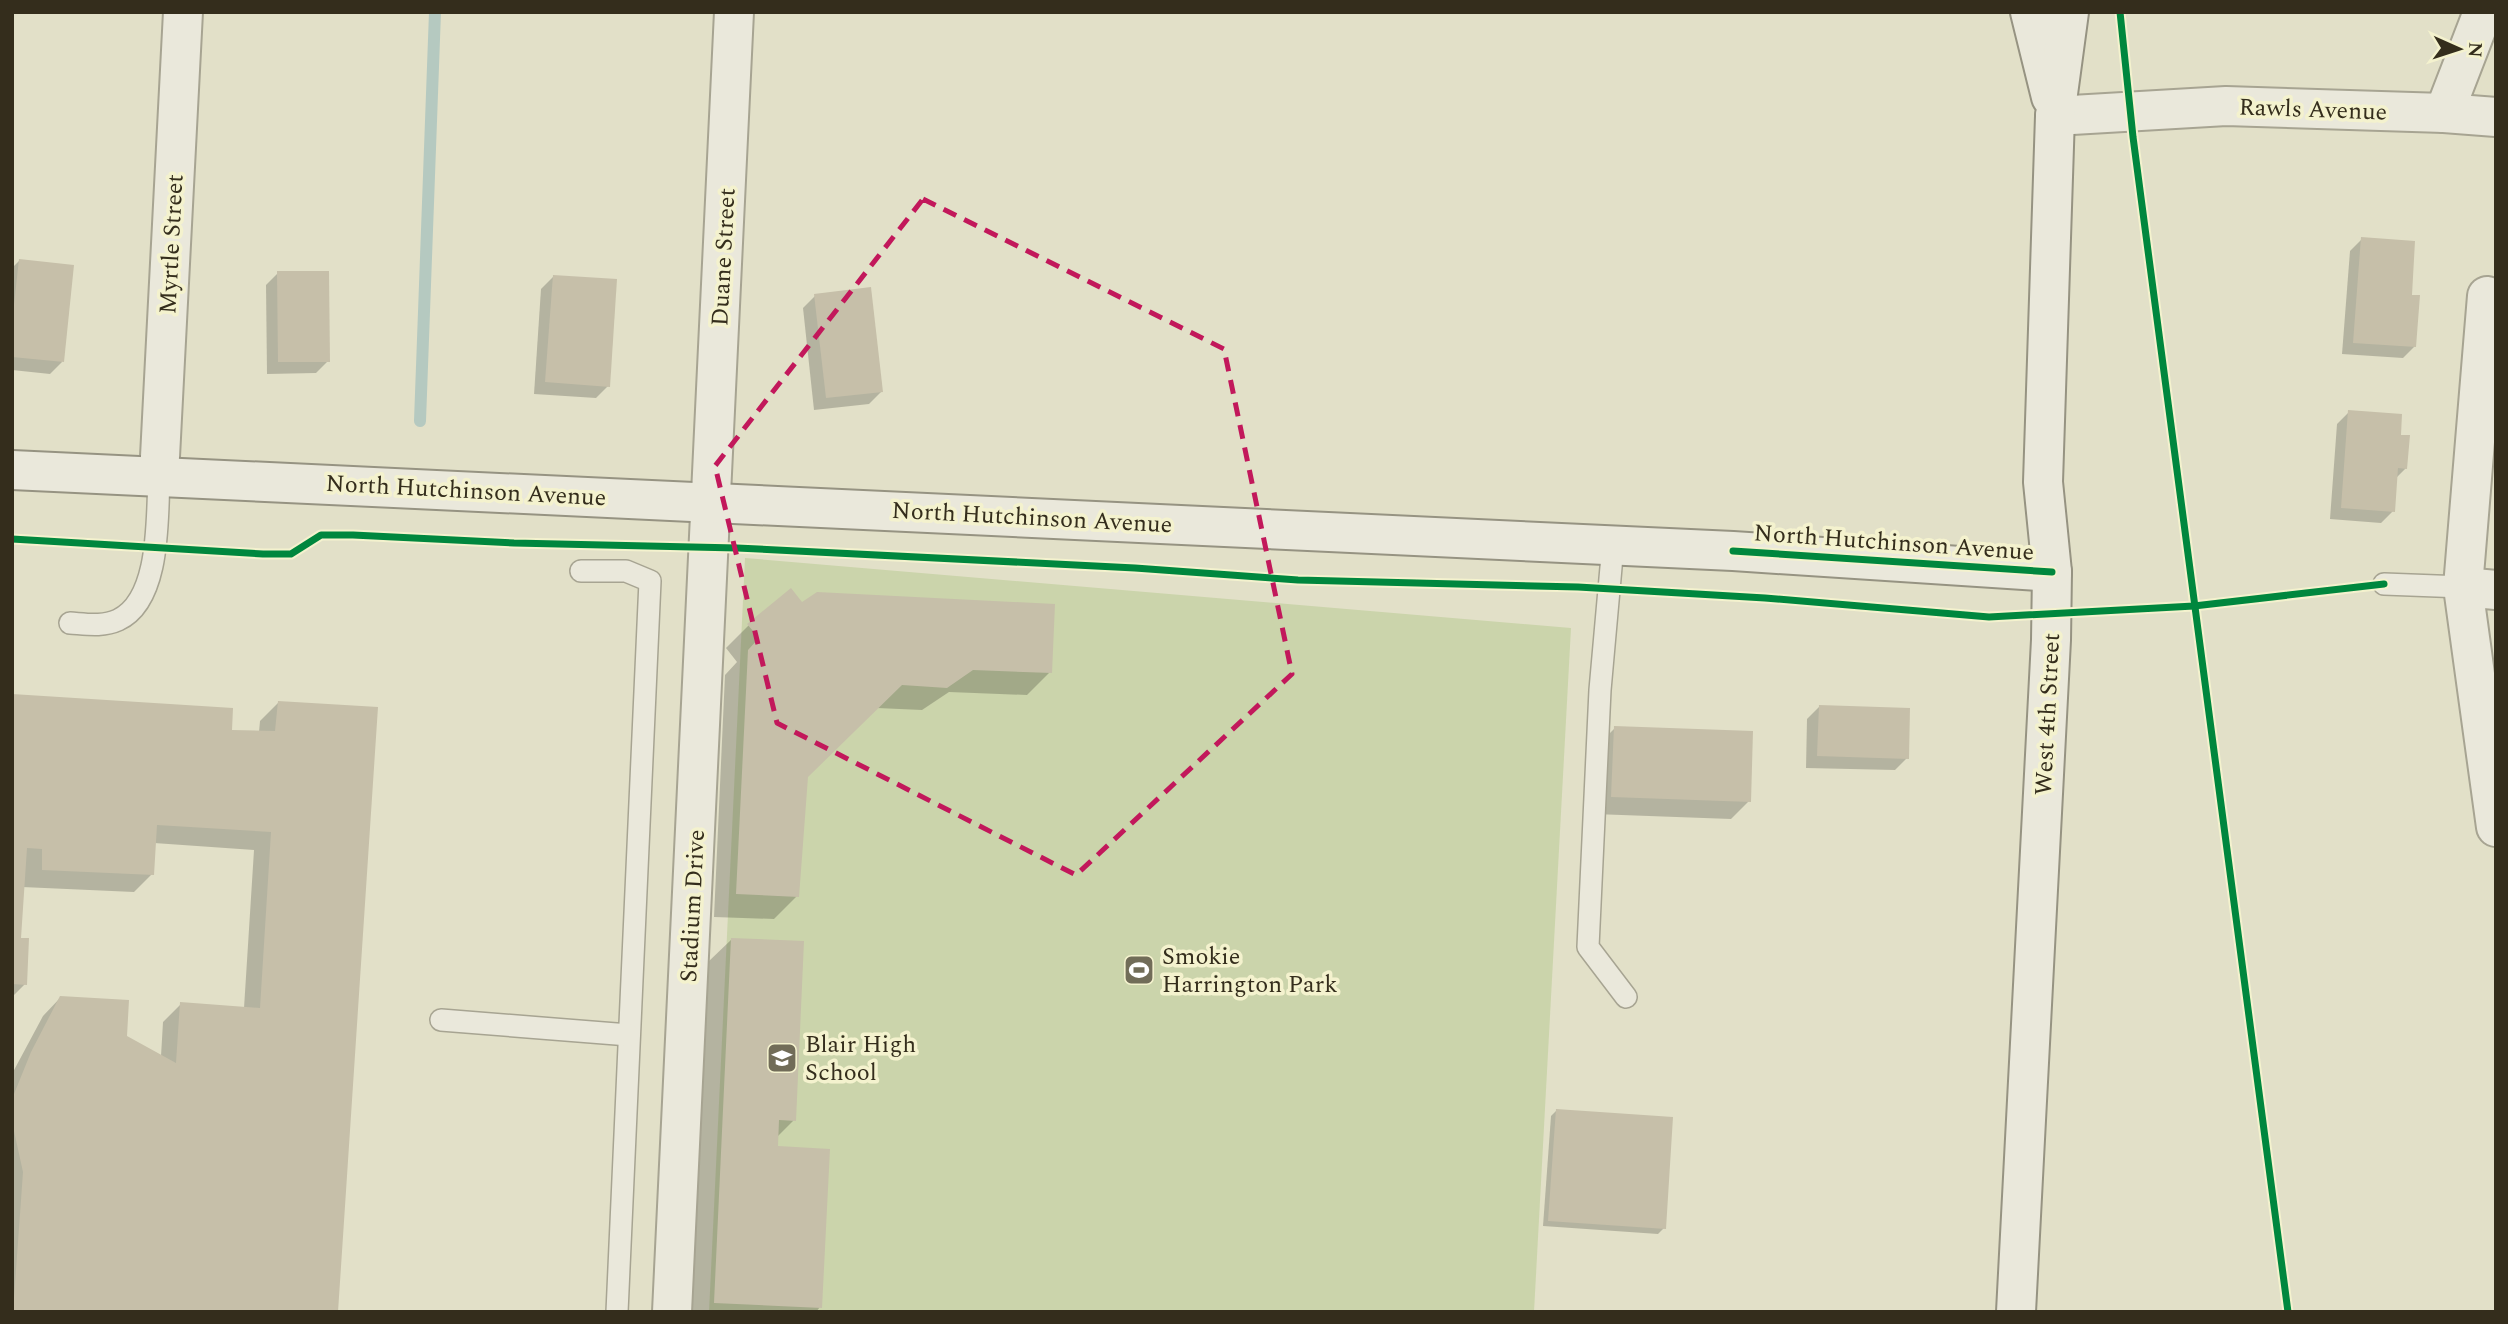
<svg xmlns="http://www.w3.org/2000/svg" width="2508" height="1324" viewBox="0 0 2508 1324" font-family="Spectral,serif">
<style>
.green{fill:#cbd4ab}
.shadow{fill:#0003}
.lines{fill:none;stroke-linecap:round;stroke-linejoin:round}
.stream{stroke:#b5c9c0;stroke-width:12}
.building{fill:#c6bfa9}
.lane-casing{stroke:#a7a492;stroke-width:24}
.street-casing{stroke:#a7a492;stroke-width:42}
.secondary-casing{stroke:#969382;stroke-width:42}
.lane{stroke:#eae8db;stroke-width:21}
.street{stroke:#eae8db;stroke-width:38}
.secondary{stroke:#eae8db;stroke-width:38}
.cycleway-casing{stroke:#f4f2ce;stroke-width:11}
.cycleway{stroke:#00873e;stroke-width:7}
.marked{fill:none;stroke:#c2185b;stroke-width:5;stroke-dasharray:14 9;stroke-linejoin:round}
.labels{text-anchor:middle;stroke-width:7;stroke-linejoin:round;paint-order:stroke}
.street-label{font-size:24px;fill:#342d1c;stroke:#f4f2ce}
.poi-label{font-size:24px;fill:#342d1c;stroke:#f4f2ce;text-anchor:start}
</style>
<rect width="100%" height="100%" fill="#e2e0c8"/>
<polygon class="green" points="745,558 1571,628 1534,1312 709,1312"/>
<g class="shadow">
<polygon points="2362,239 2410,296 2415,346 2403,358 2342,354 2350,251"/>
<polygon points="19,261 62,362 50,374 12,370 12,268"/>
<polygon points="278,273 328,361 316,373 267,374 266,285"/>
<polygon points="553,277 608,386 596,398 534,394 541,289"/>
<polygon points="815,296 881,392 869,404 814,410 803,308"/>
<polygon points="2349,412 2399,437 2406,468 2396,478 2393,511 2381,523 2330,519 2337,424"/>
<polygon points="802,605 1050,672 1027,695 949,692 922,710 877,708 806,777 797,896 774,919 714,917 725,675 737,662 726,648 749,625"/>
<polygon points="12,695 230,731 259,732 260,721 278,703 336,1312 12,1312 13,1072 43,1016 61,997 125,1037 161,1056 163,1022 181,1004 244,1008 254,850 154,843 152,874 134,892 22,887 19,939 25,984 12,997"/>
<polygon points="1819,707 1907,758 1895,770 1806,768 1807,719"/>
<polygon points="1615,728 1749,801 1731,819 1594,814 1597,746"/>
<polygon points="732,939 794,1120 776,1138 776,1148 820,1307 816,1312 692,1312 708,962"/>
<polygon points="1556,1111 1664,1228 1658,1234 1543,1226 1551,1116"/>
</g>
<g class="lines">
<polyline class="stream" points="420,421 435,12"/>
</g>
<g class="building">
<polygon points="2361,237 2415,241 2412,295 2420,295 2416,347 2353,343"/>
<polygon points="19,259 74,265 64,362 12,357 12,323"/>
<polygon points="277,271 329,271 330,362 278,362"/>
<polygon points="553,275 617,279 610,387 545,382"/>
<polygon points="871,287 883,392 826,398 814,294"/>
<polygon points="2348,410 2402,414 2401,435 2410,435 2407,469 2398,468 2395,512 2341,508"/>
<polygon points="791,588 802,602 817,592 1055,604 1052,673 973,670 947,688 902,685 808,777 799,897 736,894 748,650 759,638 747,624"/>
<polygon points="12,694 233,708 232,730 275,731 278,701 378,707 338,1312 13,1312 23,1172 12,1122 12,1099 31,1052 60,996 129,1000 127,1036 176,1063 180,1002 260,1008 271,832 157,825 154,875 42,870 42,849 27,848 21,938 29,938 27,985 12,984"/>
<polygon points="1819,705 1910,708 1909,759 1817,756"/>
<polygon points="1614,726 1753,731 1751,802 1611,797"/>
<polygon points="731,938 804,941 796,1121 779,1120 778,1146 830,1149 822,1308 714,1303"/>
<polygon points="1556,1109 1673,1117 1666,1229 1548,1221"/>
</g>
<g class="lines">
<g class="lane-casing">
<g id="lane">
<polyline points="1613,545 1600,690 1588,947 1626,997"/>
<polyline points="581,571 626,571 650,581 617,1312"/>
<polyline points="2384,584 2463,587"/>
<path d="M70,623C86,624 103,627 118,620C161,600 157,517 159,476"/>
<polyline points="441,1020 629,1035"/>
</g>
</g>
<g class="street-casing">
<g id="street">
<polyline points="2444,113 2483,12"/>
<polyline points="2055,116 2226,106 2444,113 2496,117"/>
<polyline points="159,476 183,12"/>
<polyline points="2463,587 2487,296"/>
<polyline points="2496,590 2463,587 2496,827"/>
<polyline points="672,1312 734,12"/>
</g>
</g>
<g class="secondary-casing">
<g id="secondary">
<polyline points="2030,12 2051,97"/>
<polyline points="12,470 1733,551 2052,572"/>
<polyline points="2016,1312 2051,640 2052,572 2043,482 2055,116 2069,12"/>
</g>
</g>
<use href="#lane" class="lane"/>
<use href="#street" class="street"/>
<use href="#secondary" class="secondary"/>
<g class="cycleway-casing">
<g id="cycleway">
<polyline points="2120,12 2133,137 2288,1312"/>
<polyline points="12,539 263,554 291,554 321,535 353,535 514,543 737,548 1135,568 1298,580 1578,587 1765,598 1989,617 2194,606 2384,584"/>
<polyline points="1733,551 2052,572"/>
</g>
</g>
<use href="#cycleway" class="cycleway"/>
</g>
<path class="marked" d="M923,199L1224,349L1292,674L1076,875L777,723L715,466Z"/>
<defs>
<g id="stadium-square" transform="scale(1.575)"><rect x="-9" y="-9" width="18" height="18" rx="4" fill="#716c58" stroke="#f4f2ce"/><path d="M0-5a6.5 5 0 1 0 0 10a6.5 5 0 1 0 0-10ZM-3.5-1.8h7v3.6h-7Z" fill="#fff"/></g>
<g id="school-square" transform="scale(1.575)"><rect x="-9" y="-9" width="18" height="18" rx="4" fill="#716c58" stroke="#f4f2ce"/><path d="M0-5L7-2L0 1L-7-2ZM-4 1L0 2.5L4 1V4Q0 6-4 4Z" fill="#fff"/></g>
</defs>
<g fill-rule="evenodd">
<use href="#stadium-square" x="1139" y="970"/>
<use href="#school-square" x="782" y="1058"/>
</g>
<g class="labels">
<g class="street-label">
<text transform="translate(2313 109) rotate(2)" y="8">Rawls Avenue</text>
<text transform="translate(171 244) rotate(-87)" y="8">Myrtle Street</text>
<text transform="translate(723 257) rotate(-87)" y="8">Duane Street</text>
<text transform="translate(466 490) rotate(3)" y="8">North Hutchinson Avenue</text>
<text transform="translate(1032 517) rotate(3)" y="8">North Hutchinson Avenue</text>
<text transform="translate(1894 542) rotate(4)" y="8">North Hutchinson Avenue</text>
<text transform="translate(2047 714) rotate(-87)" y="8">West 4th Street</text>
<text transform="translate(692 906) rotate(-87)" y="8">Stadium Drive</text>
</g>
<g class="poi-label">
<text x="1162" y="964">Smokie<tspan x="1162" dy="28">Harrington Park</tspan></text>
<text x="805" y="1052">Blair High<tspan x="805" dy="28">School</tspan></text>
</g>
</g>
<rect width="2508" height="1324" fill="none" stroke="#342d1c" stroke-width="28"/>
<g transform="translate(2459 49) rotate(93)" stroke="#f4f2ce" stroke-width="5" paint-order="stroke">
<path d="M0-5L12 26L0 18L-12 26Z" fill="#342d1c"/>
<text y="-10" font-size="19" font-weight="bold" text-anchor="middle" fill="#342d1c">N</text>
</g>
</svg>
